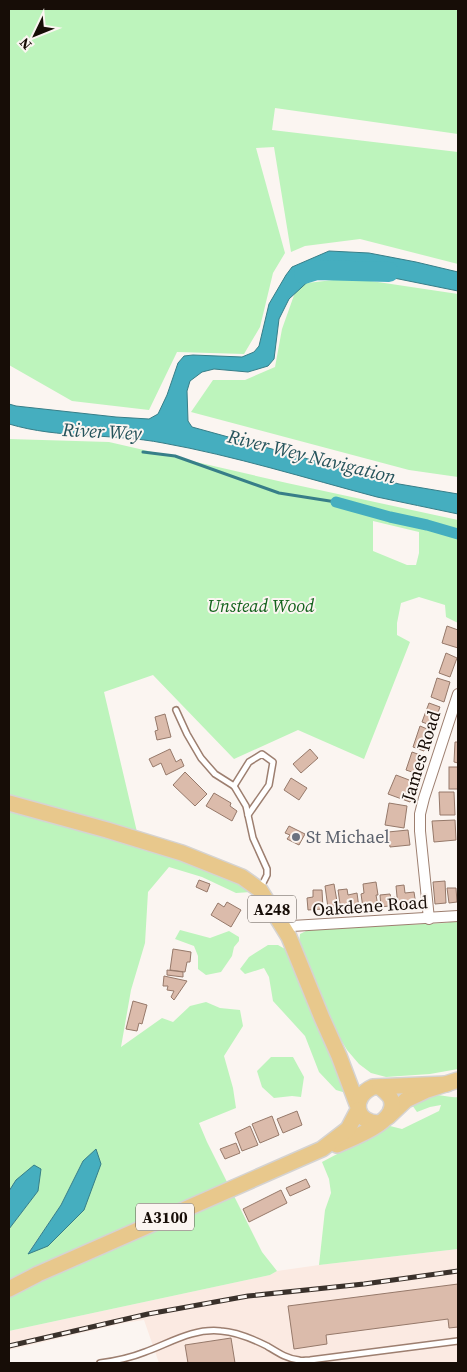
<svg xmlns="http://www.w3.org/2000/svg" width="467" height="1372" viewBox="0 0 467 1372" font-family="'Source Serif 4',serif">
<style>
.built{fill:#fbeae2}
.green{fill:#bdf4bc;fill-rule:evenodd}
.water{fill:#45aebf;stroke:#377e88}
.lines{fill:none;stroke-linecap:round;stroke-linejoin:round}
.stream{stroke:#377e88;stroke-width:3}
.canal{stroke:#45aebf;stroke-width:11}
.river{stroke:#45aebf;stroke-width:20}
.building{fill:#dbbbab;stroke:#96796a}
.lane-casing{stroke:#9d7f70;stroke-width:8}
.street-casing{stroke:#9d7f70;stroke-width:12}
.primary-casing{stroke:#d5d3d2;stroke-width:18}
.lane{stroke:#fff;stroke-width:5}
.street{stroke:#fff;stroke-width:10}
.primary{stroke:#e8c88c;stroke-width:15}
.rail-casing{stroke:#3a312b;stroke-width:5}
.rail{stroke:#fbf5f1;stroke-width:3;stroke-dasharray:9;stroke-linecap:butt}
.worship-dot{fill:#6b7280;stroke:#fbf5f1;stroke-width:2}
.labels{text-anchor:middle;stroke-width:4;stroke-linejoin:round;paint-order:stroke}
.shield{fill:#fbf5f1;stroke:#5b534d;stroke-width:1}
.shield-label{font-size:16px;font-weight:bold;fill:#170d07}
.park-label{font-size:18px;font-style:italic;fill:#14631d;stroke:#fbf5f1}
.street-label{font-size:18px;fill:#170d07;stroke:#fbf5f1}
.worship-label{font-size:18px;fill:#5b616d;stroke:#fbf5f1;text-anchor:start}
.water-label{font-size:19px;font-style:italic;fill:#25535b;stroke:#fbf5f1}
</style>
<rect width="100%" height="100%" fill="#fbf5f1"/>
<polygon class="built" points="458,1249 458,1363 159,1363 144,1320 124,1323 9,1350 9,1331 270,1275 277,1271 319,1265"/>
<g class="green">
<polygon points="9,9 458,9 458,134 275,108 272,130 458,152 458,264 360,239 305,246 291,252 274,147 256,148 285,253 273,273 260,327 244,354 177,352 149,410 72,401 9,365"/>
<polygon points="351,278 458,294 458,477 409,470 191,412 213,380 245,380 275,367 282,329 298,284"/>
<path d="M9,439L109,442L287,483L458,520V623L446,617L445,605L419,597L401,603L397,623V635L410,642L364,759L298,730L234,759L153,675L104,692L137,832L9,797ZM373,521L419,532V553L416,565H407L373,551Z"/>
<path d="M9,811L101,834L144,846L233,879L251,892L236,893L202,877L169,867L148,892L145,943L131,990L121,1047L162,1018L173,1022L190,1006L206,1002L220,1008L240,1010L243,1026L224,1056L233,1088L236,1108L199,1123L207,1142L262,1252L277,1271L270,1275L9,1331V1229L38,1191L16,1180L9,1191ZM96,1150L101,1164L28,1253L61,1205L83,1161Z"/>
<polygon points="458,920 458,1069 430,1074 386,1077 371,1073 359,1064 347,1050 338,1035 317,987 299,943 300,934 310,929 446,923"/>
<polygon points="180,930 210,938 229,931 239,937 239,941 234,947 232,956 221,972 206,975 198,969 198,956 194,946 175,939"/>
<polygon points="268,945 278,945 285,949 346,1093 336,1090 319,1072 305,1036 273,1001 269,977 264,968 245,974 240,969 249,957"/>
<polygon points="271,1057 293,1057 304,1077 301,1097 292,1096 274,1098 262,1087 257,1071"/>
<path d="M434,1095C443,1095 450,1098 458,1097V1249L319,1265L325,1210L331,1193L329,1179L322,1162L390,1126L402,1129L439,1111L441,1105L430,1107L417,1112L410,1102Z"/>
</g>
<g class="water">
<path d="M329,251L369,253L416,262L458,272V291L379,275L346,267H337L314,276L289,299L279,319L274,359L268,366L248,372L214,369L202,372L190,381L187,391L188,421L192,427L399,484L458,494V514C431,508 404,503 377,497C305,478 235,456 163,443C112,433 59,439 9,424V404L16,406L116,417L149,419L158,414L167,395L178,363L184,356L193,355L242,357L254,352L259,346L269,304L286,275L292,267Z"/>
<polygon points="96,1149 101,1164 84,1210 48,1246 28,1254 61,1205 83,1161"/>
<polygon points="34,1165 41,1169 38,1191 9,1229 9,1191 16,1180"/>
</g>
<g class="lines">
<polyline class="stream" points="143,452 175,456 279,493 336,502"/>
<polyline class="canal" points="336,502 390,517 427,525 458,534"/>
<polyline class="river" points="304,274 317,270 389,272"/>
</g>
<g class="building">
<polygon points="447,626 458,630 458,648 442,643"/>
<polygon points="446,653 457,658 450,677 439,673"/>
<polygon points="437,678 450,682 444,702 431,697"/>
<polygon points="429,703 440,707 433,726 422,722"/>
<polygon points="165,714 171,737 157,740 155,731 158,730 155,717"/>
<polygon points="420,726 432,731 424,751 413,747"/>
<polygon points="455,742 458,742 458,763 454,762"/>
<polygon points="170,749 176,762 181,759 184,766 166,775 161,763 153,767 149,759"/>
<polygon points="310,749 318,758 301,773 293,764"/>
<polygon points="412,752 423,756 418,774 406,770"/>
<rect x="449" y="767" width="9" height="22"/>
<polygon points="185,772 207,794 195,806 173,785"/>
<polygon points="396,775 417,783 410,802 388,794"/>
<polygon points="291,778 307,788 299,800 284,790"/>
<polygon points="439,792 454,792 455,815 440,815"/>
<polygon points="214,793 231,803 230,806 237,811 232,821 206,806"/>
<polygon points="389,803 407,806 404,828 385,825"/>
<polygon points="455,820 456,840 434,842 432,821"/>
<polygon points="289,826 305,834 299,845 287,839 290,835 285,833"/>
<polygon points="408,830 410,845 390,847 388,832"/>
<polygon points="199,880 210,884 207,892 196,887"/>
<polygon points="445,881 446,903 435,904 433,882"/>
<polygon points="376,882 378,895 376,895 378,906 363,908 361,894 364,893 363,884"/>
<polygon points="334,884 338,907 328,908 325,886"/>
<polygon points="404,885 405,893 414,892 416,905 398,907 396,886"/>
<polygon points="447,888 456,888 457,902 449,903"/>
<polygon points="347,889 348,895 357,893 359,908 341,911 338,890"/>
<polygon points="313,890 322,890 323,909 308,910 307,898 313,897"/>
<polygon points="390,894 391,898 395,897 396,905 381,907 380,895"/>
<polygon points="227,902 241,910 231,927 211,915 218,903 224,907"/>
<polygon points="173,949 191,952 190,962 187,962 185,972 170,970"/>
<polygon points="167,970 183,972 183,977 167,975"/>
<polygon points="164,976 187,981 174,1000 171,997 174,991 167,990 168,986 163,986"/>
<polygon points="133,1001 147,1005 142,1024 139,1023 137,1031 126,1029"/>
<polygon points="297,1111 302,1125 283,1133 277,1119"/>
<polygon points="272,1116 279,1135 260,1143 252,1124"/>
<polygon points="250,1126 258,1145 242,1151 235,1133"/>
<polygon points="236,1143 240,1153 225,1159 220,1149"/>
<polygon points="306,1179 310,1187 290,1196 286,1188"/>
<polygon points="281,1190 287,1203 249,1222 243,1209"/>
<polygon points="458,1284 458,1327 449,1328 448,1319 326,1335 327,1344 294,1349 288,1306"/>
<polygon points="231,1338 235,1363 188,1363 185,1345"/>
</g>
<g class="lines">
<g class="lane-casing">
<g id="lane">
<polyline points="176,710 187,734 201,758 215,774 234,786 246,806 253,838 267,869 267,875 260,889"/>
<polyline points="234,786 249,762 262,754 273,762 269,785 248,815"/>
<path d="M100,1363C115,1361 130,1358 145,1352C170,1343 193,1328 221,1331C237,1332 253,1339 267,1346C277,1352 287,1359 299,1360C302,1361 306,1360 310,1360L458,1341"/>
</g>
</g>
<g class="street-casing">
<g id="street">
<polyline points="429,919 420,831 420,814 424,798 458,694"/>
<polyline points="284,931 292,926 458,916"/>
</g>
</g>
<g class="primary-casing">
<g id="primary">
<polyline points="9,803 107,830 182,853 242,877 260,890 289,937 322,1018 339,1056 357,1104"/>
<polyline points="388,1117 406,1100 427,1090 458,1080"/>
<path d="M380,1123C355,1124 350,1097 373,1087L447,1084"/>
<path d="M337,1145C352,1138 400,1122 391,1099C389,1094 384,1091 380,1087"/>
<polyline points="9,1289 38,1274 322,1149 348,1129 358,1110"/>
</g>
</g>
<use href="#lane" class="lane"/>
<use href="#street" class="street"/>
<use href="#primary" class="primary"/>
<g class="rail-casing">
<polyline id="rail" points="9,1346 148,1314 248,1296 364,1284 458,1271"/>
</g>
<use href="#rail" class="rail"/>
</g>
<circle class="worship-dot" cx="296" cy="837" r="5"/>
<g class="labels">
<g class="shield">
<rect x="248" y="895.5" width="48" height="27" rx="4"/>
<rect x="136" y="1203.5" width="58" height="27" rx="4"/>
</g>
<g class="shield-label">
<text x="272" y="915">A248</text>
<text x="165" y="1223">A3100</text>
</g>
<g class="park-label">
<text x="261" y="612">Unstead Wood</text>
</g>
<g class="street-label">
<text transform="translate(421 756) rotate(-73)" y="6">James Road</text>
<text transform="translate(370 906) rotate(-4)" y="6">Oakdene Road</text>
</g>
<g class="worship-label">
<text x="306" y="843">St Michael</text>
</g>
<g class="water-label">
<text transform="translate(102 431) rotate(3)" y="7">River Wey</text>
<text transform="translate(312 456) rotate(14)" y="7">River Wey Navigation</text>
</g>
</g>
<rect width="467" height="1372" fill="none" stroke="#170d07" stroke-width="20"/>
<g transform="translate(35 35) rotate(227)" stroke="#fbf5f1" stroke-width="4" paint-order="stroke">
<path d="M0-4L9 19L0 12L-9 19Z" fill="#170d07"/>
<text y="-8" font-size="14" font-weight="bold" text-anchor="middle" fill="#170d07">N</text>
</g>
</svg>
